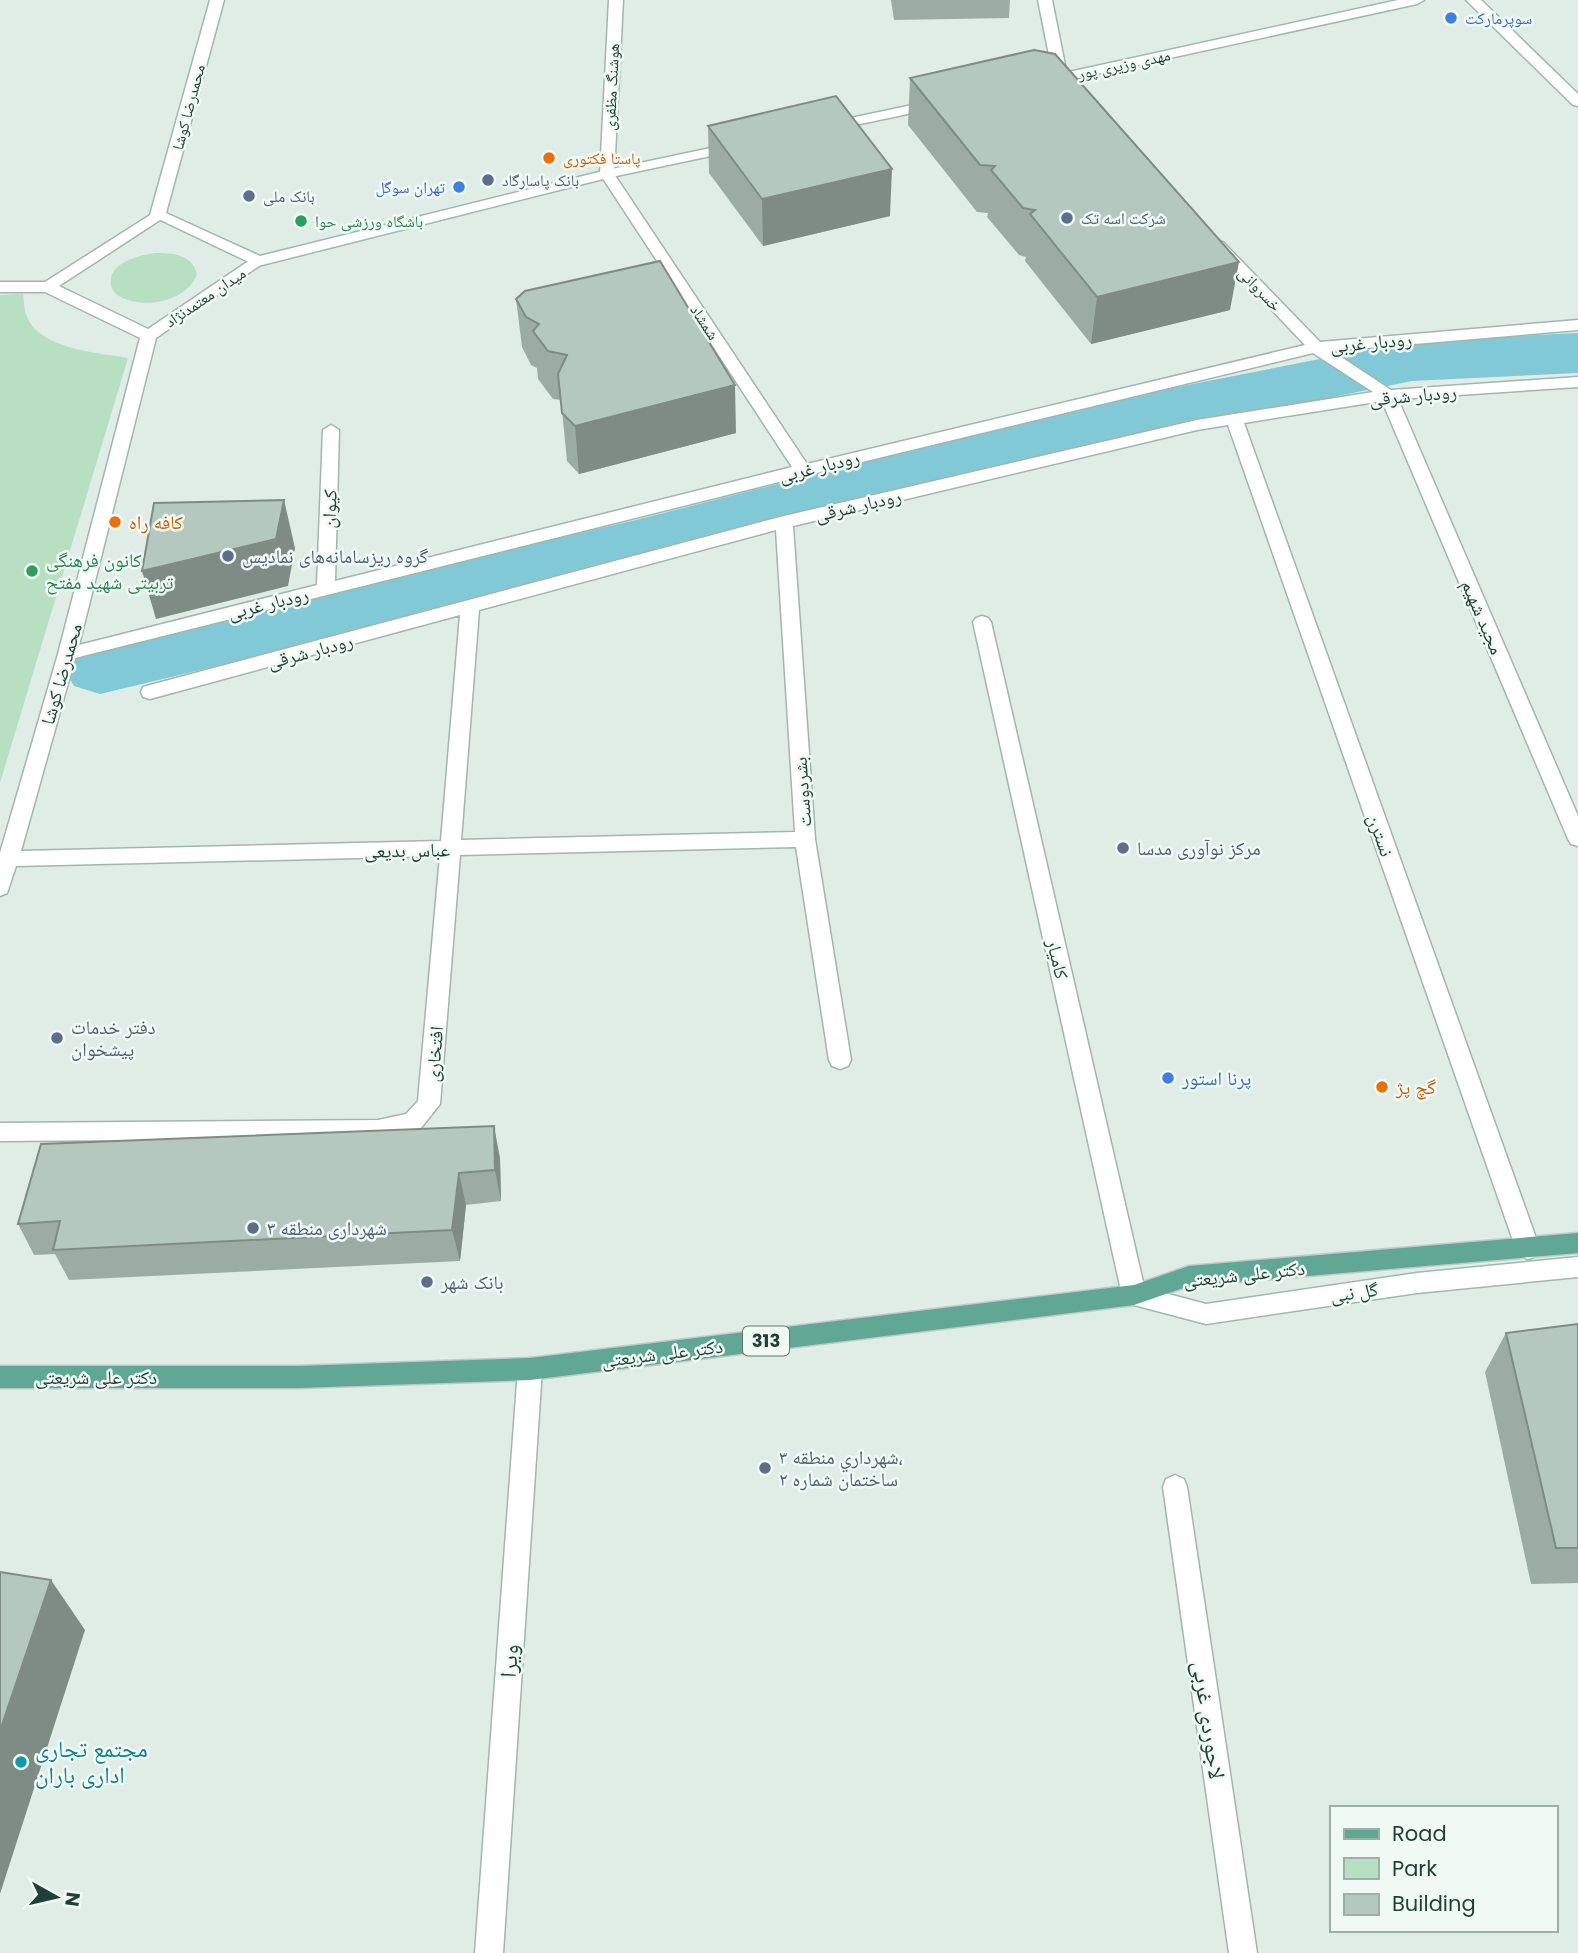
<svg xmlns="http://www.w3.org/2000/svg" width="1578" height="1953" viewBox="0 0 1578 1953" font-family="Poppins,'Noto Naskh Arabic',sans-serif">
<style>
.green{fill:#b7e0c2}
.lines{fill:none;stroke-linecap:round;stroke-linejoin:round}
.river{fill:#82c9d7;fill-rule:evenodd}
.minor-casing{stroke:#a2b5af;stroke-width:3}
.secondary-casing{stroke:#9db9b0;stroke-width:3}
.primary-casing{stroke:#c0c9c7;stroke-width:3}
.minor{fill:#fff;fill-rule:evenodd}
.secondary{fill:#fff;fill-rule:evenodd}
.primary{fill:#60a796;fill-rule:evenodd}
.wall{fill:#9caca5}
.shaded-wall{fill:#7f8c86}
.building{fill:#b5c8c0;stroke:#7f8c86;stroke-width:2}
.shop-dot{fill:#3f7fe0;stroke:#f1f9f5;stroke-width:2.5}
.food-dot{fill:#e8710a;stroke:#f1f9f5;stroke-width:2.5}
.service-dot{fill:#5c6f8a;stroke:#f1f9f5;stroke-width:2.5}
.leisure-dot{fill:#2e9e5b;stroke:#f1f9f5;stroke-width:2.5}
.culture-dot{fill:#0f9aa8;stroke:#f1f9f5;stroke-width:2.5}
.labels{text-anchor:middle;stroke-width:5;stroke-linejoin:round;paint-order:stroke}
.far-shop-label{font-size:16px;fill:#366cbe;stroke:#f1f9f5;text-anchor:start}
.far-street-label{font-size:16px;fill:#1f3f37;stroke:#f1f9f5}
.far-food-label{font-size:16px;fill:#c56008;stroke:#f1f9f5;text-anchor:start}
.far-service-label{font-size:16px;fill:#4e5e75;stroke:#f1f9f5;text-anchor:start}
.far-leisure-label{font-size:16px;fill:#27864d;stroke:#f1f9f5;text-anchor:start}
.shield{fill:#f1f9f5;stroke:#5e7770;stroke-width:2}
.shield-label{font-size:18px;font-weight:bold;fill:#1f3f37}
.street-label{font-size:19px;fill:#1f3f37;stroke:#f1f9f5}
.food-label{font-size:19px;fill:#c56008;stroke:#f1f9f5;text-anchor:start}
.service-label{font-size:19px;fill:#4e5e75;stroke:#f1f9f5;text-anchor:start}
.leisure-label{font-size:19px;fill:#27864d;stroke:#f1f9f5;text-anchor:start}
.shop-label{font-size:19px;fill:#366cbe;stroke:#f1f9f5;text-anchor:start}
.near-street-label{font-size:23px;fill:#1f3f37;stroke:#f1f9f5}
.near-culture-label{font-size:23px;fill:#0d838f;stroke:#f1f9f5;text-anchor:start}
</style>
<rect width="100%" height="100%" fill="#e0ede7"/>
<g class="green">
<path d="M155,253C172,253 192,254 197,274C188,301 144,310 121,297C116,295 112,291 111,285C107,263 139,255 155,253Z"/>
<path d="M23,294C24,301 24,310 27,317C40,349 99,353 128,358L0,783V295Z"/>
</g>
<g class="lines">
<polygon class="river" points="1578,333 1578,373 1412,381 1096,445 636,566 100,694 74,686 63,668 74,650 100,642 636,520 1095,403 1412,341"/>
<g class="minor-casing">
<g id="minor">
<path d="M609,0H623L614,174L807,464L1305,345L1213,248L1210,245L1213,242H1223L1320,342L1578,320V330L1332,351L1391,390L1578,377V387L1398,399L1578,816V846L1571,844L1568,839L1382,401L1244,423L1540,1249L1536,1256L1528,1259L1520,1256L1516,1249L1228,425L1197,430L793,526L815,839L851,1060L848,1066L840,1069L832,1066L829,1060L796,847L460,855L440,1104L421,1128L378,1138L0,1141V1123L378,1120L406,1114L418,1101L440,856L16,866L7,893L0,896V853L58,654L140,338L45,292H0V282H45L158,210L166,215L163,218L59,286L148,329L253,258H263L266,261L156,338L79,645L317,585L323,430L331,425L339,430L335,581L792,467L600,174ZM1313,353L1373,392L1197,420L784,516L150,685L143,687L141,692L143,697L150,699L460,615L441,841L21,851L75,658L779,482ZM776,530L795,832L461,840L479,610Z"/>
<polygon points="1038,0 1052,0 1068,80 1066,83 1061,84 1054,80"/>
<polygon points="1466,0 1481,0 1578,94 1578,106 1573,105"/>
<polygon points="982,616 988,618 991,622 1146,1295 1142,1302 1134,1305 1126,1302 1122,1295 973,622 976,618"/>
<polygon points="530,1358 538,1361 542,1369 503,1953 475,1953 518,1369 522,1361"/>
<polygon points="1175,1475 1184,1479 1187,1487 1257,1953 1229,1953 1163,1487 1166,1479"/>
</g>
</g>
<g class="secondary-casing">
<g id="secondary">
<polygon points="210,0 224,0 166,213 260,256 607,170 734,143 741,147 734,151 607,178 258,266 253,264 150,215"/>
<polygon points="1398,0 1424,0 1417,4 1046,85 1039,81 1046,77"/>
<polygon points="936,100 941,101 943,104 941,107 827,131 820,127 827,123"/>
<polygon points="1578,1257 1578,1277 1417,1293 1206,1324 1134,1305 1126,1302 1122,1295 1126,1288 1134,1285 1206,1304 1417,1273"/>
</g>
</g>
<g class="primary-casing">
<polygon id="primary" points="1578,1233 1578,1253 1189,1286 1134,1305 530,1380 298,1388 0,1388 0,1366 298,1366 530,1358 1134,1285 1189,1266"/>
</g>
<use href="#minor" class="minor"/>
<use href="#secondary" class="secondary"/>
<use href="#primary" class="primary"/>
</g>
<g class="wall">
<polygon points="891,0 1010,0 1009,18 894,20"/>
<polygon points="910,78 1230,310 1091,344 1025,261 1026,257 1019,255 987,217 988,213 977,212 908,125"/>
<polygon points="708,126 890,216 763,246 709,173"/>
<polygon points="516,299 736,433 579,474 567,461 561,400 553,399 538,379 537,368 531,365 522,347"/>
<polygon points="500,1158 501,1201 466,1205 460,1261 69,1280 55,1254 34,1255 18,1224"/>
<polygon points="1578,1324 1578,1583 1531,1584 1485,1372 1506,1333"/>
</g>
<g class="shaded-wall">
<polygon points="892,169 890,216 763,246 762,199"/>
<polygon points="1239,262 1230,310 1091,344 1097,297"/>
<polygon points="735,385 736,433 579,474 575,426"/>
<polygon points="284,500 295,548 288,586 156,619 142,571"/>
<polygon points="494,1126 500,1158 501,1201 495,1170"/>
<polygon points="459,1173 466,1205 460,1261 452,1230"/>
<polygon points="51,1580 85,1630 0,1894 0,1731"/>
</g>
<g class="building">
<polygon points="1034,50 1055,54 1239,262 1097,297 1030,214 1035,210 1023,208 991,170 995,166 980,165 910,78"/>
<polygon points="836,96 892,169 762,199 708,126"/>
<polygon points="660,261 735,385 575,426 562,413 558,374 567,355 548,351 533,331 539,324 526,317 516,299 525,291"/>
<polygon points="284,500 276,539 142,571 154,503"/>
<polygon points="494,1126 495,1170 459,1173 452,1230 53,1250 60,1221 18,1224 41,1144"/>
<polygon points="1578,1324 1578,1548 1556,1548 1506,1333"/>
<polygon points="0,1572 51,1580 0,1731"/>
</g>
<g class="shop-dot">
<circle cx="1451" cy="18" r="7"/>
<circle cx="459" cy="187" r="7"/>
<circle cx="1168" cy="1078" r="7"/>
</g>
<g class="food-dot">
<circle cx="549" cy="158" r="7"/>
<circle cx="115" cy="522" r="7"/>
<circle cx="1382" cy="1087" r="7"/>
</g>
<g class="service-dot">
<circle cx="488" cy="180" r="7"/>
<circle cx="249" cy="196" r="7"/>
<circle cx="1067" cy="218" r="7"/>
<circle cx="228" cy="556" r="7"/>
<circle cx="1123" cy="848" r="7"/>
<circle cx="57" cy="1038" r="7"/>
<circle cx="253" cy="1228" r="7"/>
<circle cx="427" cy="1282" r="7"/>
<circle cx="765" cy="1468" r="7"/>
</g>
<g class="leisure-dot">
<circle cx="301" cy="221" r="7"/>
<circle cx="32" cy="571" r="7"/>
</g>
<circle class="culture-dot" cx="21" cy="1762" r="7"/>
<g class="labels">
<g class="far-shop-label">
<text x="1465" y="24">سوپرمارکت</text>
<text x="445" y="193" text-anchor="end">تهران سوگل</text>
</g>
<g class="far-street-label">
<text transform="translate(1124 64) rotate(-12)" y="6">مهدی وزیری پور</text>
<text transform="translate(611 87) rotate(-87)" y="6">هوشنگ مظفری</text>
<text transform="translate(188 107) rotate(-75)" y="6">محمدرضا کوشا</text>
<text transform="translate(1260 289) rotate(46)" y="6">خسروانی</text>
<text transform="translate(205 297) rotate(-34)" y="6">میدان معتمدنژاد</text>
<text transform="translate(705 322) rotate(57)" y="6">شمشاد</text>
</g>
<g class="far-food-label">
<text x="563" y="164">پاستا فکتورى</text>
</g>
<g class="far-service-label">
<text x="502" y="186">بانک پاسارگاد</text>
<text x="263" y="202">بانک ملی</text>
<text x="1081" y="224">شرکت اسه تک</text>
</g>
<g class="far-leisure-label">
<text x="315" y="227">باشگاه ورزشی حوا</text>
</g>
<rect class="shield" x="743" y="1326.5" width="46" height="29" rx="5"/>
<g class="shield-label">
<text x="766" y="1347">313</text>
</g>
<g class="street-label">
<text transform="translate(1371 342) rotate(-5)" y="7">رودبار غربی</text>
<text transform="translate(1413 395) rotate(-5)" y="7">رودبار شرقی</text>
<text transform="translate(819 466) rotate(-14)" y="7">رودبار غربی</text>
<text transform="translate(858 505) rotate(-13)" y="7">رودبار شرقی</text>
<text transform="translate(329 509) rotate(-88)" y="7">کیوان</text>
<text transform="translate(268 603) rotate(-14)" y="7">رودبار غربی</text>
<text transform="translate(1483 617) rotate(67)" y="7">مجید شهیم</text>
<text transform="translate(310 651) rotate(-15)" y="7">رودبار شرقی</text>
<text transform="translate(61 674) rotate(-74)" y="7">محمدرضا کوشا</text>
<text transform="translate(802 792) rotate(-94)" y="7">بشردوست</text>
<text transform="translate(1381 835) rotate(71)" y="7">نسترن</text>
<text transform="translate(407 850) rotate(-1)" y="7">عباس بدیعی</text>
<text transform="translate(1058 959) rotate(77)" y="7">کامیار</text>
<text transform="translate(434 1054) rotate(-85)" y="7">افتخاری</text>
<text transform="translate(1244 1274) rotate(-6)" y="7">دکتر علی شریعتی</text>
<text transform="translate(1354 1292) rotate(-8)" y="7">گل نبی</text>
<text transform="translate(662 1353) rotate(-7)" y="7">دکتر علی شریعتی</text>
<text x="96" y="1384">دکتر علی شریعتی</text>
</g>
<g class="food-label">
<text x="129" y="529">کافه راه</text>
<text x="1396" y="1094">گچ پژ</text>
</g>
<g class="service-label">
<text x="242" y="563">گروه ریزسامانه‌های نمادیس</text>
<text x="1137" y="855">مرکز نوآوری مدسا</text>
<text x="71" y="1034">دفتر خدمات<tspan x="71" dy="22">پیشخوان</tspan></text>
<text x="267" y="1235">شهرداری منطقه ۳</text>
<text x="441" y="1289">بانک شهر</text>
<text x="779" y="1464">شهرداري منطقه ٣،<tspan x="779" dy="22">ساختمان شماره ٢</tspan></text>
</g>
<g class="leisure-label">
<text x="46" y="567">کانون فرهنگی<tspan x="46" dy="22">تربیتی شهید مفتح</tspan></text>
</g>
<g class="shop-label">
<text x="1182" y="1085">پرنا استور</text>
</g>
<g class="near-street-label">
<text transform="translate(509 1661) rotate(-86)" y="8">ویرا</text>
<text transform="translate(1209 1720) rotate(82)" y="8">لاجوردی غربی</text>
</g>
<g class="near-culture-label">
<text x="35" y="1757">مجتمع تجاری<tspan x="35" dy="26">اداری باران</tspan></text>
</g>
</g>
<rect x="1330" y="1806" width="228" height="126" fill="#f1f9f5" stroke="#9dafa9" stroke-width="2"/>
<rect x="1344" y="1829" width="35" height="10" fill="#60a796" stroke="#9dafa9" stroke-width="2"/>
<text x="1392" y="1841" font-size="21" fill="#1f3f37">Road</text>
<rect x="1344" y="1858" width="35" height="21" fill="#b7e0c2" stroke="#9dafa9" stroke-width="2"/>
<text x="1392" y="1876" font-size="21" fill="#1f3f37">Park</text>
<rect x="1344" y="1894" width="35" height="21" fill="#b5c8c0" stroke="#9dafa9" stroke-width="2"/>
<text x="1392" y="1911" font-size="21" fill="#1f3f37">Building</text>
<g transform="translate(56 1897) rotate(98)" stroke="#f1f9f5" stroke-width="5" paint-order="stroke">
<path d="M0-5L12 26L0 18L-12 26Z" fill="#1f3f37"/>
<text y="-10" font-size="19" font-weight="bold" text-anchor="middle" fill="#1f3f37">N</text>
</g>
</svg>
